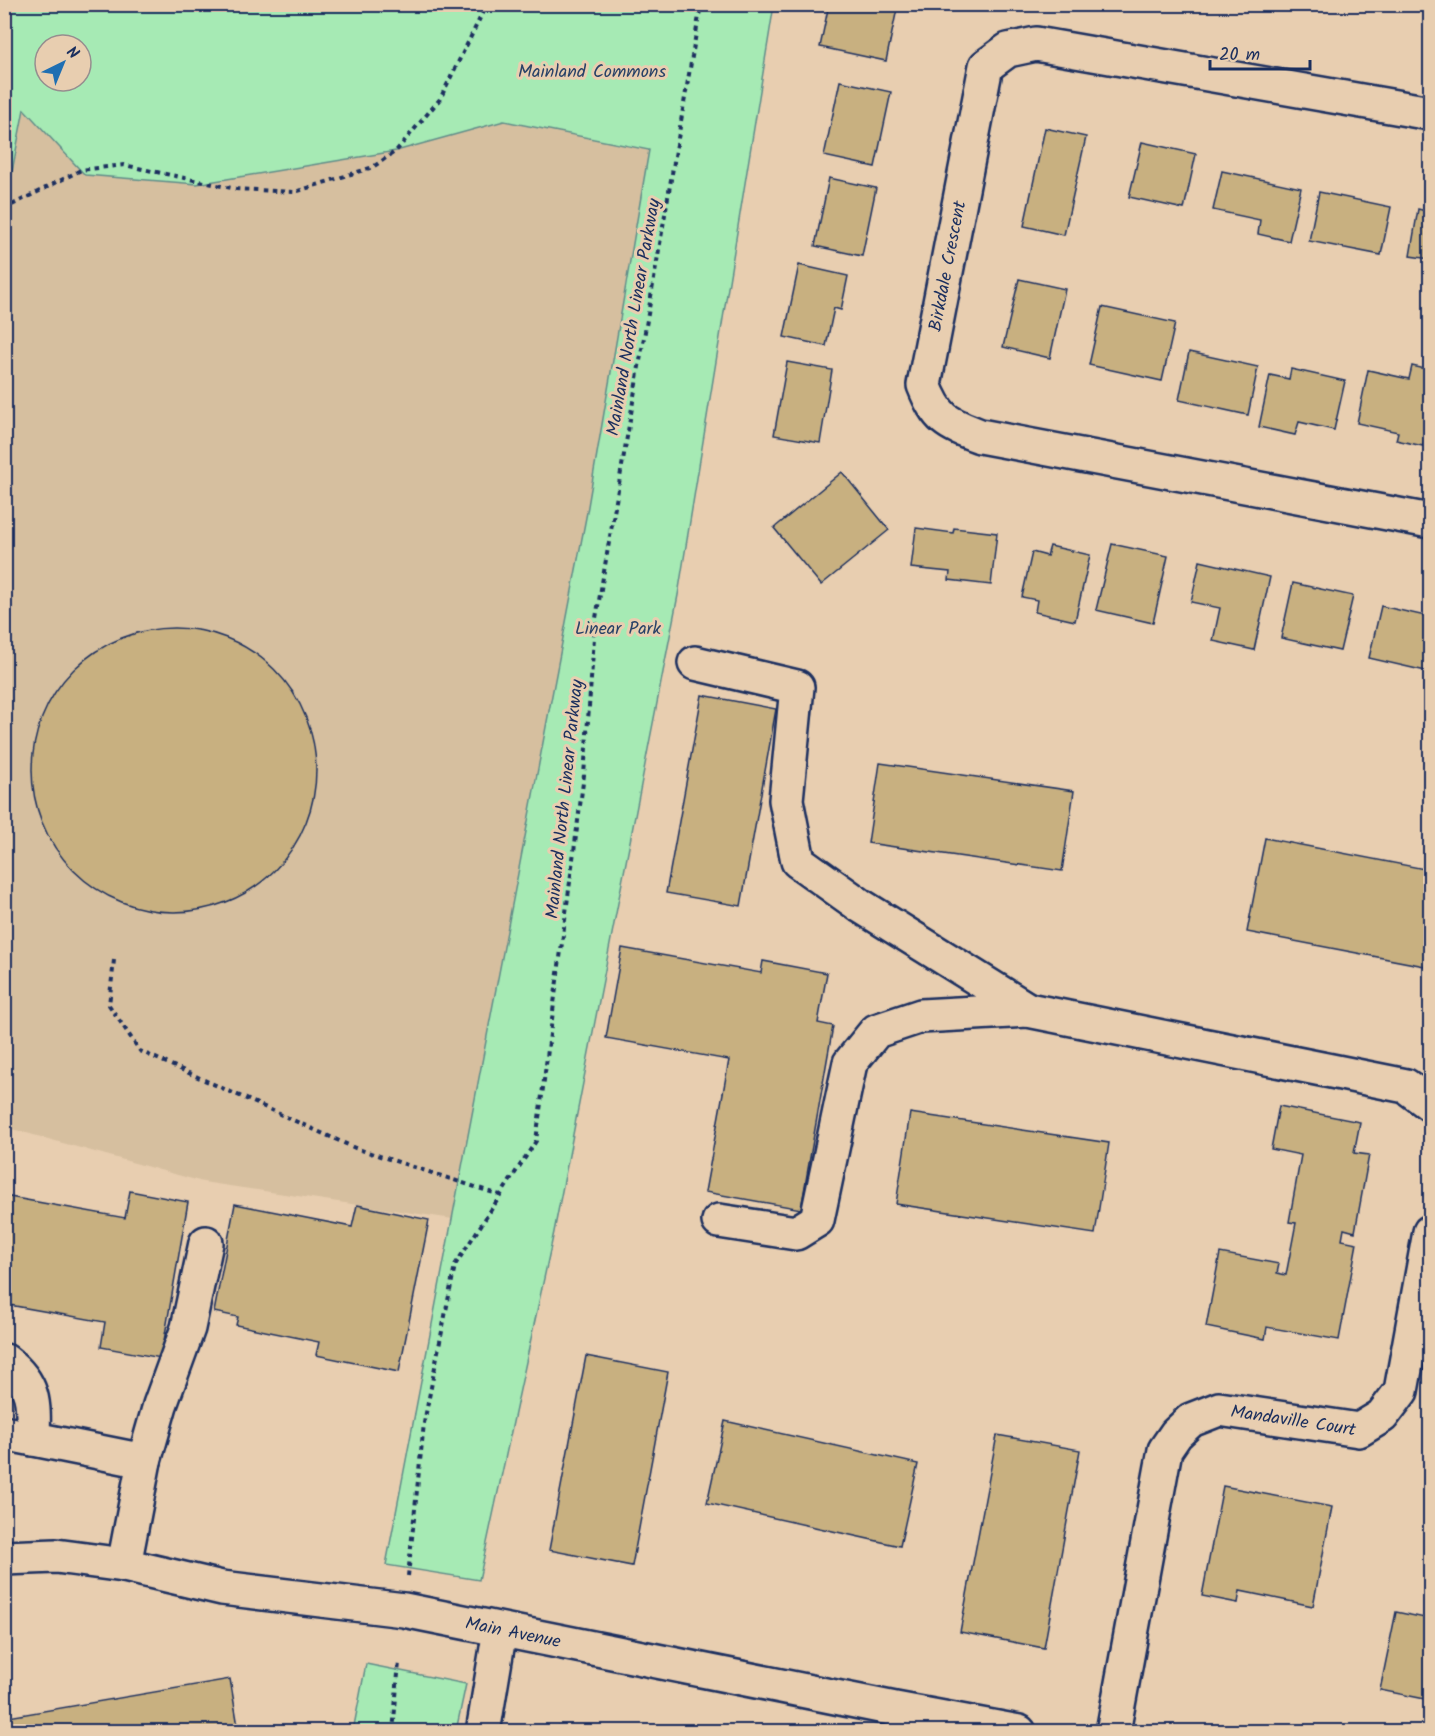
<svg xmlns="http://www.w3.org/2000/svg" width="1435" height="1736" viewBox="0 0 1435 1736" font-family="Kalam,sans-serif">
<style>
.built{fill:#d6bf9f;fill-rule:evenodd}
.green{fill:#a6eab4;stroke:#608c89;stroke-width:1.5;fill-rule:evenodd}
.building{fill:#c8b080;stroke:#1b2f5e;stroke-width:1.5}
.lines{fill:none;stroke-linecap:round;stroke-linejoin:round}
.minor-casing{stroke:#1b2f5e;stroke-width:38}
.path{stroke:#1b2f5e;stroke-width:4;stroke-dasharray:4.5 4.5;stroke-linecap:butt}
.minor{stroke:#e8ceb0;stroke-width:33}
.labels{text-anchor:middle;stroke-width:6;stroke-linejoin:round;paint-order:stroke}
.park-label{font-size:18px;fill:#294267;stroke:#e8ceb0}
.street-label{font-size:18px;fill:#1b2f5e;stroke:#e8ceb0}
</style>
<rect width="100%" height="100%" fill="#e8ceb0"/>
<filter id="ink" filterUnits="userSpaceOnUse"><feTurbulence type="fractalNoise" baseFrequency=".0167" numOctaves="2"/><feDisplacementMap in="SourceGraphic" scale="12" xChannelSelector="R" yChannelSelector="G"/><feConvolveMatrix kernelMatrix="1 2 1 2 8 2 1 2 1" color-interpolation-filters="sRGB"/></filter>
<g filter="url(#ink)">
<path class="built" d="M39,28L649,150L587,512L453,1219L203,1182L5,1127L4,208ZM45,45H81V81H45Z"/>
<g class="green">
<path d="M5,4L774,5L678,595L554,1232L479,1580L386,1565L587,512L649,150L504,121L396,151L197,184L85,175L24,109L5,208ZM45,45H81V81H45Z"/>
<polygon points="366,1664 466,1684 456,1731 353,1731"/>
</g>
<g class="building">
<polygon points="829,4 898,4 886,61 820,47"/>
<polygon points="1427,4 1430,4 1430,15 1425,14"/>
<polygon points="840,81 891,92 875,167 824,156"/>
<polygon points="1045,128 1086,137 1064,235 1024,226"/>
<polygon points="1142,142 1196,154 1184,209 1129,197"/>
<polygon points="1222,171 1301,188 1289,241 1258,234 1260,220 1213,210"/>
<polygon points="829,178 876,188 862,256 815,246"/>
<polygon points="1319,192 1391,207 1381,255 1309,241"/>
<polygon points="1418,209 1430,212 1430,259 1410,256"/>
<polygon points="799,265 848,276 841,310 834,308 826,346 784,337"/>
<polygon points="1019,279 1065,289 1050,358 1003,347"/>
<polygon points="1102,307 1175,323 1162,381 1089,365"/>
<polygon points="1189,352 1258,367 1248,415 1179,400"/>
<polygon points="787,362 832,370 820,443 774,435"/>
<polygon points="1412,366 1430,370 1430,410 1423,446 1396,440 1398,432 1357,423 1368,370 1409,379"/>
<polygon points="1291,369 1345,381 1334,430 1299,422 1295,435 1259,427 1270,375 1289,379"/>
<polygon points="842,472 889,530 821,585 774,528"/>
<polygon points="916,528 953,533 954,528 997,533 991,585 949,580 950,572 911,568"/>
<polygon points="1112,544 1168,556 1153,623 1096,610"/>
<polygon points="1050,546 1090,555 1075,621 1035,612 1037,600 1022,597 1032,552 1047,556"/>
<polygon points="1200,561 1270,577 1254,650 1213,641 1220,608 1191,602"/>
<polygon points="1293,583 1353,596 1340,651 1281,638"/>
<polygon points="1381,606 1430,617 1430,672 1369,658"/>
<circle cx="174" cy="770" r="142"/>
<polygon points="702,695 776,709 741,906 666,893"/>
<polygon points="880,763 1074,791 1062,871 868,843"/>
<polygon points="1265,838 1430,870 1430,967 1247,932"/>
<polygon points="622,948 761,973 763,961 827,973 818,1023 833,1026 801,1209 705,1192 729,1060 606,1038"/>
<polygon points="1279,1106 1360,1122 1354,1153 1369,1155 1355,1232 1344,1229 1342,1240 1357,1243 1339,1340 1267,1327 1265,1339 1206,1327 1220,1253 1279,1264 1277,1273 1286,1275 1296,1223 1289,1222 1301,1155 1271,1149"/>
<polygon points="910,1113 1109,1143 1095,1234 896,1204"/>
<polygon points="130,1191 188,1202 161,1358 101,1347 105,1322 4,1304 4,1196 125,1218"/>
<polygon points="235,1204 352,1227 357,1205 429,1220 399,1372 316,1355 319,1342 236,1325 238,1317 214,1312"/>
<polygon points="586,1356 668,1372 632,1566 549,1550"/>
<polygon points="725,1421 918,1464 900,1546 707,1503"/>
<polygon points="997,1435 1080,1450 1044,1648 960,1632"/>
<polygon points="1223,1486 1332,1507 1313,1606 1240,1591 1238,1603 1202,1596"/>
<polygon points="1396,1612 1430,1619 1430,1700 1380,1690"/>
<polygon points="230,1679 239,1732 4,1732 4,1702 9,1717"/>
<polygon points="558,1726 585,1732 557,1732"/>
</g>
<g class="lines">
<g class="minor-casing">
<g id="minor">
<path d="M1430,113L1036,44L1008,50L986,66L924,385C938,420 946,423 980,436L1430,521"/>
<polyline points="695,663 797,687 786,800 798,861 861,906 1028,1010"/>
<polyline points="719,1221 796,1233 817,1220 850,1063 876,1031 921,1016 1028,1010 1406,1086 1430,1104"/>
<path d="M5,1361C35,1384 34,1403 33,1439"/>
<polyline points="4,1433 144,1461"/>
<path id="s1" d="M4,1558L56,1556L124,1565L222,1588L404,1610L895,1709L1019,1732"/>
<polyline points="124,1565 144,1461 160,1405 188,1328 206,1243"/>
<polyline points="483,1732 500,1630"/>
<path id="s2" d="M1113,1732L1165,1450L1176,1434L1191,1420L1219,1409L1359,1430L1382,1416L1401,1391L1430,1232"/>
</g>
</g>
<g class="path">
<polyline points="4,209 81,170 124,165 236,189 295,192 373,167 396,151 440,99 487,4"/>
<polyline points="114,960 109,1005 140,1051 355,1148 500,1195"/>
<polyline points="408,1576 424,1423 455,1265 536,1141 584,775 595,624 701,4"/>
<polyline points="393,1732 399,1662"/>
</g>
<use href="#minor" class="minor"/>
</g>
</g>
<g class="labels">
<g class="park-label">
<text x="592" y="77">Mainland Commons</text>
<text x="618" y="634">Linear Park</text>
</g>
<g class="street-label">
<text transform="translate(947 266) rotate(-79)" y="6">Birkdale Crescent</text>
<text transform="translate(633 317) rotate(-80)" y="6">Mainland North Linear Parkway</text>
<text transform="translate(564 799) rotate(-84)" y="6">Mainland North Linear Parkway</text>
<text dy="6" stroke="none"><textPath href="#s2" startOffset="432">Mandaville Court</textPath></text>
<text dy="6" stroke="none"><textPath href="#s1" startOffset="516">Main Avenue</textPath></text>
</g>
</g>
<rect width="1435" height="1736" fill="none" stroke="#e8ceb0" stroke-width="24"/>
<rect x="12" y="12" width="1411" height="1712" fill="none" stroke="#1b2f5e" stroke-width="2" filter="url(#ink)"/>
<g transform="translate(63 63) rotate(43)"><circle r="28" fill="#e8ceb0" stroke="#968e8f" stroke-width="1.5"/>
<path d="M0-4.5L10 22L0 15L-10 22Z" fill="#1f6fb2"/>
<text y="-9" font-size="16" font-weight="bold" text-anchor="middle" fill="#1b2f5e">N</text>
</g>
<path d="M1210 60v9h100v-9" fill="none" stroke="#1b2f5e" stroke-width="3"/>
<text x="1219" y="60" font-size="18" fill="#1b2f5e" stroke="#e8ceb0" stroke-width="4.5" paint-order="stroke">20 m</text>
</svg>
